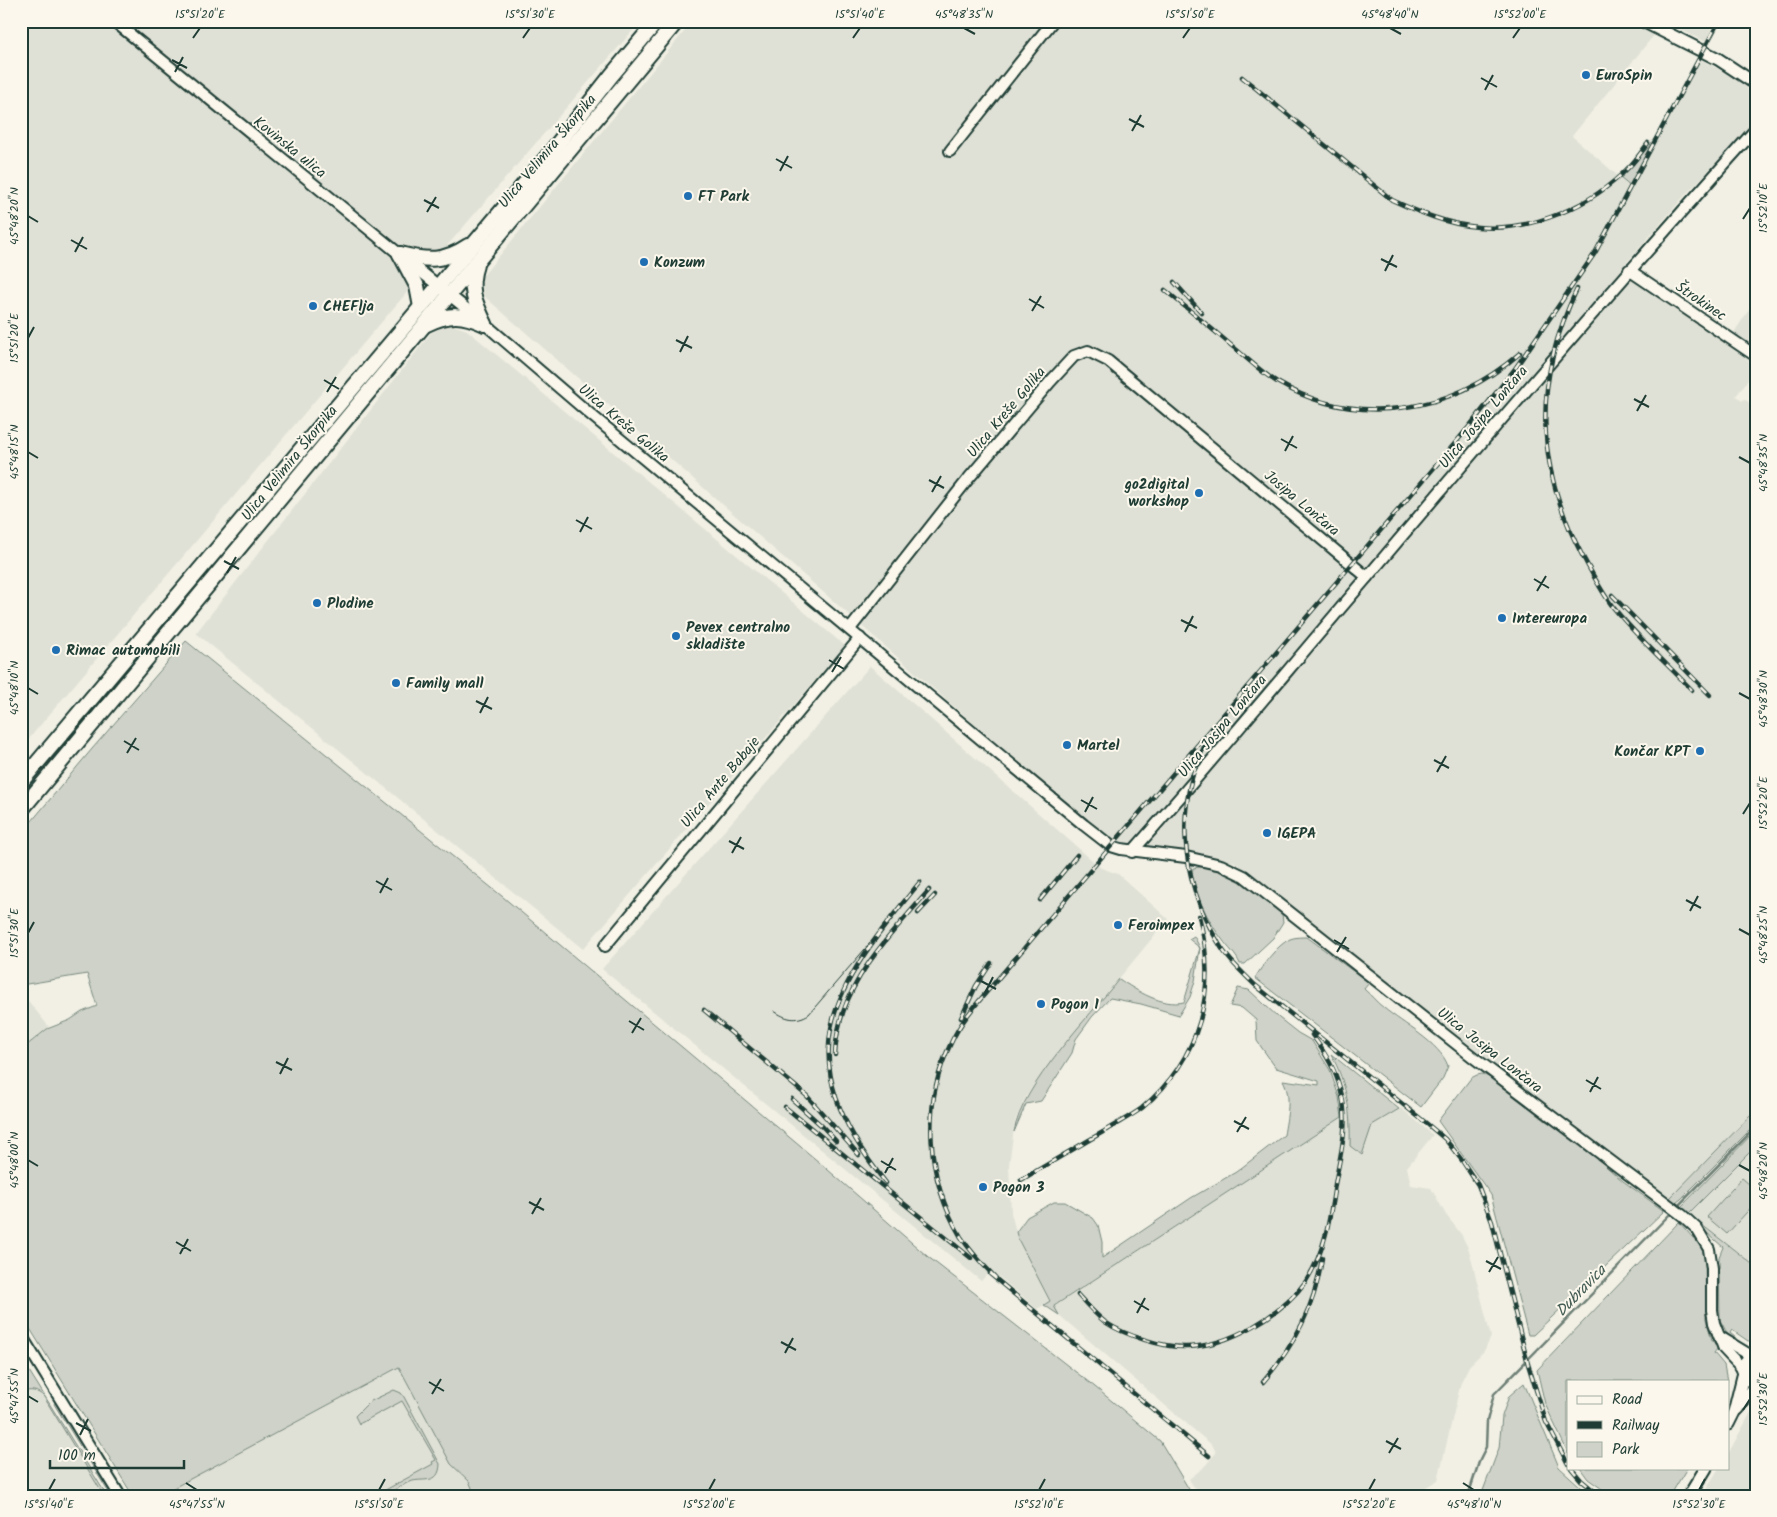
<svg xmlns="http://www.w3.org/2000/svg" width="1777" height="1517" viewBox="0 0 1777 1517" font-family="Kalam,sans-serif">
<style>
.built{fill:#e0e1d6}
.green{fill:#cfd2c8;stroke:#77887e}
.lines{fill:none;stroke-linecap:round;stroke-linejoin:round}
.stream{stroke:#6e7f75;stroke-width:2.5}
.minor-casing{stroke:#1f3d34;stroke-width:14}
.tertiary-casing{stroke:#1f3d34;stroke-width:15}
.secondary-casing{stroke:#1f3d34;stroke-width:18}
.minor{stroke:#fbf7ec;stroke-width:10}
.tertiary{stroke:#fbf7ec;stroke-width:11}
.secondary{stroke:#fbf7ec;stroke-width:14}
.tram{stroke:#1f3d34;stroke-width:1}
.rail-casing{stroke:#1f3d34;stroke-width:4.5}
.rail{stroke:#fbf7ec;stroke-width:2.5;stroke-dasharray:8;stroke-linecap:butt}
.ticks{fill:none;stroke:#1f3d34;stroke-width:2}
.poi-dot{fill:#1f6fb2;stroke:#fbf7ec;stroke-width:2}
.labels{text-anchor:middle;stroke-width:4;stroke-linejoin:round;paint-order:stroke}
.poi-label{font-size:15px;font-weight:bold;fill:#1f3d34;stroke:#fbf7ec;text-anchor:start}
.street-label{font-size:15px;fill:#1f3d34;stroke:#fbf7ec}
.water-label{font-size:16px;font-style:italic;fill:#465e55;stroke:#fbf7ec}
.neatline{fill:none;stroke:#1f3d34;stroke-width:2}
.ticks-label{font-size:12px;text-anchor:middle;fill:#1f3d34}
</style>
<rect width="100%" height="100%" fill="#f2f0e5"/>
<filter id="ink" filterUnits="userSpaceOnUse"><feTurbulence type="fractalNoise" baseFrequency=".02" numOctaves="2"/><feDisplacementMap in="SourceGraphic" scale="10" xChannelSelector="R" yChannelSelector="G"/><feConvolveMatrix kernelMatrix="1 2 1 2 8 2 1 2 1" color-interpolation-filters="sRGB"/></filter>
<g filter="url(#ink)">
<g class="built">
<polygon points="21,21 641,21 396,305 21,748"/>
<polygon points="693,21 1627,21 1654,35 1572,136 1618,176 1662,129 1697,62 1700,63 1702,60 1734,78 1756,95 1756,121 1687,193 1621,269 1754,364 1754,372 1736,396 1742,401 1744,399 1756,407 1756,1110 1670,1198 1666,1198 1235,862 1189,853 1109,842 484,296 481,278"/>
<polygon points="1662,21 1714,21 1706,42"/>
<polygon points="1756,299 1756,351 1733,334"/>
<polygon points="450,324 467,330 845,646 583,949 196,633 431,333"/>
<polygon points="870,666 1101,868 1118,874 1168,919 1060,1050 1026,1097 1015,1121 1009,1165 1011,1213 1018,1239 1050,1302 1037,1309 991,1270 981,1281 602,969"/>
<polygon points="21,992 49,1027 21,1050"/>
<polygon points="1401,1108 1433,1135 1407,1167 1411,1185 1431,1188 1446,1215 1461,1234 1469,1250 1491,1337 1484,1351 1469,1366 1461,1382 1438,1480 1411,1496 1199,1496 1189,1479 1203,1468 1216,1453 1213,1446 1059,1315 1053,1307 1351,1111 1365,1129"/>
<polygon points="1756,1146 1756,1267 1688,1214"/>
<polygon points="21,1358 107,1496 21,1496"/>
<polygon points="399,1367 456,1464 480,1496 157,1496"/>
<polygon points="1756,1403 1756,1496 1702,1496 1719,1468 1728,1468 1728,1454"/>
</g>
<g class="green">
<polygon points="1658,137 1631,187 1620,178"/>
<polygon points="186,641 503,897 820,1163 927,1256 1095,1387 1160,1441 1193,1496 472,1496 472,1488 469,1481 451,1464 399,1367 164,1493 165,1496 133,1496 21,1314 21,1050 47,1029 70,1020 82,1012 97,1006 87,974 21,985 21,834 92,749"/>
<path d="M1206,866L1218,868L1238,878L1255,891L1282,914L1283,922L1273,938L1245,964H1240C1236,954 1228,948 1222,939C1211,926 1189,885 1193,868Z"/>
<path d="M1194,936L1200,948L1195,981L1190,997L1179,1015L1141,1004L1110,998L1092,1017L1076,1039L1072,1053L1041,1101L1026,1104L1014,1132C1021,1086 1089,1017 1119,979C1137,991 1162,1007 1184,1002L1200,948L1189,939Z"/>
<path d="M1307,937L1369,983L1364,989C1371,995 1377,1003 1384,1008C1403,1024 1440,1043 1448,1066L1443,1078L1421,1107L1255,978C1262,966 1277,945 1290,939C1295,937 1302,937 1307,937Z"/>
<path d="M1238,988L1249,990L1279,1018L1298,1033L1312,1041L1330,1070L1339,1097L1342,1117L1054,1306L1059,1315L1044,1305L1050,1301L1018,1239L1016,1232L1027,1217L1054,1202H1065L1093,1218L1098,1225L1102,1242V1258L1191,1198L1236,1172L1284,1135C1287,1116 1292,1097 1283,1080L1319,1085V1081L1276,1068L1257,1041L1256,1020L1242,1008L1230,1006Z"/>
<path d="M1331,1054L1399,1109L1372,1125L1362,1155L1350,1146C1351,1112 1347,1084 1331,1054Z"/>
<polygon points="1482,1074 1491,1078 1546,1121 1571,1136 1623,1181 1664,1211 1533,1335 1528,1335 1491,1195 1438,1121 1471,1078 1477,1075"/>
<polygon points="1756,1110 1756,1124 1681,1199 1676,1203 1674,1201 1671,1202 1666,1198 1670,1198"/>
<polygon points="1756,1130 1756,1146 1688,1214 1756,1267 1756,1340 1748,1341 1732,1330 1730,1333 1736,1338 1736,1342 1728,1335 1720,1320 1719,1257 1723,1247 1682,1211 1684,1209 1681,1207"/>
<polygon points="1742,1178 1756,1190 1756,1202 1727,1234 1707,1217"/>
<polygon points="1679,1222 1701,1247 1705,1258 1706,1319 1712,1340 1718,1348 1714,1353 1724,1365 1727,1381 1568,1381 1568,1453 1545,1404 1537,1370"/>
<path d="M21,1358L107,1496H104L44,1397C38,1390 29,1389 21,1393Z"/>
<polygon points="1524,1383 1559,1467 1591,1496 1481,1496 1499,1448 1502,1416 1509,1396"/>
<path d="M394,1390L401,1393L404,1397L440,1464C439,1486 423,1477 409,1482C401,1486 392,1491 384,1496H379L378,1494L433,1464L432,1462L436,1460L402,1401L359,1424L355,1416L369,1402Z"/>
<polygon points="56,1401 114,1496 111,1496 54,1404"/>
<polygon points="1580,1468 1687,1468 1670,1496 1612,1496 1588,1479"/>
</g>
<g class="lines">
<g class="stream">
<polyline points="1676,1208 1756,1127"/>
<polyline points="1468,1496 1480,1459 1486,1447 1487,1421 1494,1394 1672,1212"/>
</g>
<g class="minor-casing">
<g id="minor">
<polyline points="114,21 485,324 590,414 1084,825 1111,846 1121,849 1186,857 1221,865 1244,876 1473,1057 1682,1215 1697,1229 1709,1249 1712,1268 1712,1310 1714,1323 1724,1349 1742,1368"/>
<polyline points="950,151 1053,21"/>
<polyline points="1629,270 1756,356"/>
<polyline points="850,629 969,478 1050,382 1074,356 1088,351 1108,361 1367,577"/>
<path d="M1132,852C1213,761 1290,667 1369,575C1496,425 1624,275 1756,129"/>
<polyline points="605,946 860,638"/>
<polyline points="21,1335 120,1496"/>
<polyline points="1720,1337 1753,1357"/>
</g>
</g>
<g class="tertiary-casing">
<g id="tertiary">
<polyline points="1643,21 1718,59 1756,84"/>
<path d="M1756,1358C1749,1357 1744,1362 1742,1368L1746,1379L1756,1383"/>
<polyline points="1737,1409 1756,1384"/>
<polyline points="1728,1424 1734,1412 1743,1376"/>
<polyline points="1689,1496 1706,1468"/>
</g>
</g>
<g class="secondary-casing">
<g id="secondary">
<path d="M400,254C427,261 444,262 468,246"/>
<polyline points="400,254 417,286 421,307"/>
<path d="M476,265C468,289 475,303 485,324"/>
<path d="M427,324C450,313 462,314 485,324"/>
<polyline points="21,782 548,156 611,76 657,21"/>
<polyline points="21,810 677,21"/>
</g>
</g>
<use href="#minor" class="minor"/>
<use href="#tertiary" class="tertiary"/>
<use href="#secondary" class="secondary"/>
<path class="tram" d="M774,1011C786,1019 796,1022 809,1014L877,935"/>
<g class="rail-casing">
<g id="rail">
<path d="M1242,77L1392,200C1418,212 1449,225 1478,227C1532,232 1592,206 1629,167C1636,160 1642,151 1648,143"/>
<polyline points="1174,282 1202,313"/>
<path d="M1577,289C1533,381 1535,465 1582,555C1592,573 1601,591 1613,607C1637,637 1666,663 1692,690"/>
<path d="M1165,290C1188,309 1210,327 1232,346C1247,358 1261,372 1277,382C1357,429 1452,413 1520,353"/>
<polyline points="1612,595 1710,695"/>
<path d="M1209,738C1172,801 1181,881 1218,942C1227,959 1242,972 1255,985L1426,1123L1445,1139L1461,1159L1478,1185L1492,1222L1528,1364L1546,1422L1568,1464"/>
<polyline points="1040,900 1077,855"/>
<polyline points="918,913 935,895"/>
<polyline points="704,1010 807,1096 859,1155"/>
<polyline points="961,1018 976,986 991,963"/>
<path d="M835,1055C838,985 886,941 929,890"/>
<polyline points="792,1099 822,1126 836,1141"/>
<polyline points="785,1107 971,1258"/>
<path d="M1021,1180C1048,1164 1075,1148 1103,1132C1115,1124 1130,1117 1142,1108C1201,1058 1218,990 1199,916"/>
<path d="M886,1183C786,1057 829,992 920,882"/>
<polyline points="990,1274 1209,1456"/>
<path d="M996,1278C983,1265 971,1252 961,1237C926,1179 921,1104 951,1043C961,1020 980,1000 996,981L1468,428L1514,370L1595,253L1719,21"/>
<path d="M1078,1295C1087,1305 1095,1314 1105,1322C1124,1335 1164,1348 1187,1347C1229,1346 1282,1315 1306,1281C1325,1252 1330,1218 1335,1184C1341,1152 1350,1121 1340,1088C1335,1068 1324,1051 1312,1035"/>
<path d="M1263,1382C1295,1345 1315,1306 1322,1258"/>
<polyline points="1571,1468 1581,1480 1600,1496"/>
</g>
</g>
<use href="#rail" class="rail"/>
</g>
</g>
<path class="ticks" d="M964,28L975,34M1390,28L1401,34M193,38L200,28M523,38L530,28M853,38L860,28M1183,38L1190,28M1513,38L1520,28M172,60L187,68M175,72L183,57M1481,78L1497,87M1485,90L1493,75M1129,119L1144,127M1132,131L1141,115M776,159L792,168M780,171L788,156M424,200L439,208M427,212L436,197M28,216L38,222M1743,219L1750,208M71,240L87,249M75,252L83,237M1381,259L1397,267M1385,271L1393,255M1029,299L1044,308M1032,311L1041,296M28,338L34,327M676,340L692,348M680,352L688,336M324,380L339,389M327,392L336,377M1634,399L1649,407M1637,411L1646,395M1281,439L1297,448M1285,451L1293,436M28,452L38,458M1739,457L1750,463M929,480L944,488M932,492L941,476M576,520L592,529M580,532L588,517M224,561L239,569M227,573L236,557M1534,579L1549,588M1537,591L1546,576M1181,620L1197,628M1185,632L1193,616M829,660L844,669M832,672L841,657M28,688L38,694M1739,693L1750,699M476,701L492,709M480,713L488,697M124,741L139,750M127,753L136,738M1434,760L1449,768M1437,772L1446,756M1081,800L1097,809M1085,812L1093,797M1743,814L1750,803M729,841L744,849M732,853L741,837M376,881L392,890M380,893L388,878M1686,900L1701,908M1690,911L1698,896M1739,929L1750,935M28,933L34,922M1334,940L1349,949M1337,952L1346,937M981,981L996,989M985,993L993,977M629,1021L644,1030M632,1033L641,1018M276,1062L292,1070M280,1074L288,1058M1586,1080L1601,1089M1590,1092L1598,1077M1234,1121L1249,1129M1237,1132L1246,1117M28,1160L38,1166M881,1161L896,1170M1739,1165L1750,1171M885,1173L893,1158M529,1202L544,1210M532,1214L541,1198M176,1242L191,1251M180,1254L188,1239M1486,1261L1501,1269M1489,1272L1498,1257M1134,1301L1149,1310M1137,1313L1145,1298M781,1342L796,1350M785,1353L793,1338M429,1382L444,1391M432,1394L441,1379M28,1396L38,1402M1743,1410L1750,1399M76,1423L91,1431M80,1435L88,1419M1386,1441L1401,1449M1389,1453L1398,1438M186,1483L197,1490M1463,1483L1474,1490M49,1490L55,1479M379,1490L385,1479M709,1490L715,1479M1039,1490L1045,1479M1369,1490L1375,1479M1699,1490L1705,1479"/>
<g class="poi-dot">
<circle cx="1586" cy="75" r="5"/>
<circle cx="688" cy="196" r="5"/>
<circle cx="644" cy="262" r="5"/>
<circle cx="313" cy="306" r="5"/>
<circle cx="1199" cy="493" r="5"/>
<circle cx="317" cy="603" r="5"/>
<circle cx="1502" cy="618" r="5"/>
<circle cx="676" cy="636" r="5"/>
<circle cx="56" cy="650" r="5"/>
<circle cx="396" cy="683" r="5"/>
<circle cx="1067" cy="745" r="5"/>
<circle cx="1700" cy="751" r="5"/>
<circle cx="1267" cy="833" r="5"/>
<circle cx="1118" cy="925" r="5"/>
<circle cx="1041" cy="1004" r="5"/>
<circle cx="983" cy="1187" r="5"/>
</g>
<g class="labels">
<g class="poi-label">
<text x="1596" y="80">EuroSpin</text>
<text x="698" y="201">FT Park</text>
<text x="654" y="267">Konzum</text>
<text x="323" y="311">CHEFlja</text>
<text x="1189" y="489" text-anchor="end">go2digital<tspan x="1189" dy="17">workshop</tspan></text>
<text x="327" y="608">Plodine</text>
<text x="1512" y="623">Intereuropa</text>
<text x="686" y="632">Pevex centralno<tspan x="686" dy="17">skladište</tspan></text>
<text x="66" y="655">Rimac automobili</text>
<text x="406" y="688">Family mall</text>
<text x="1077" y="750">Martel</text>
<text x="1690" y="756" text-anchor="end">Končar KPT</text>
<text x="1277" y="838">IGEPA</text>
<text x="1128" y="930">Feroimpex</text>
<text x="1051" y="1009">Pogon 1</text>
<text x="993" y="1192">Pogon 3</text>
</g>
<g class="street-label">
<text transform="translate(290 147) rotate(39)" y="5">Kovinska ulica</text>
<text transform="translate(547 151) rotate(-50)" y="5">Ulica Velimira Škorpika</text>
<text transform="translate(1701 301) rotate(34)" y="5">Štrokinec</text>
<text transform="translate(1006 412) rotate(-50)" y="5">Ulica Kreše Golika</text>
<text transform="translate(1483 417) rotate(-50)" y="5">Ulica Josipa Lončara</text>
<text transform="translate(624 423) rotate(40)" y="5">Ulica Kreše Golika</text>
<text transform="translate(289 463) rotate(-51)" y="5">Ulica Velimira Škorpika</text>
<text transform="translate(1302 503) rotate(40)" y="5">Josipa Lončara</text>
<text transform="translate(1222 726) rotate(-50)" y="5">Ulica Josipa Lončara</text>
<text transform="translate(720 782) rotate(-50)" y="5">Ulica Ante Babaje</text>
<text transform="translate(1490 1050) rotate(38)" y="5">Ulica Josipa Lončara</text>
</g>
<g class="water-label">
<text transform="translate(1580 1290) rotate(-46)" y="6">Dubravica</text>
</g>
</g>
<rect width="1777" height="1517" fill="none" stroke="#fbf7ec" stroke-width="55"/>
<rect x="1567" y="1380" width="162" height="90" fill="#fbf7ec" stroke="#a3ada2"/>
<rect x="1577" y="1396" width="25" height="8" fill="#fbf7ec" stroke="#a3ada2"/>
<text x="1612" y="1404" font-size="15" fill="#1f3d34">Road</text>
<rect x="1577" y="1421" width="25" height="8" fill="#1f3d34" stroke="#a3ada2"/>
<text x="1612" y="1430" font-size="15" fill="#1f3d34">Railway</text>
<rect x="1577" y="1442" width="25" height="15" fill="#cfd2c8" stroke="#a3ada2"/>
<text x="1612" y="1454" font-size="15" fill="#1f3d34">Park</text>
<path d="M50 1460v8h134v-8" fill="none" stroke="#1f3d34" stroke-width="2.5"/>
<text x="58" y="1460" font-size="15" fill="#1f3d34" stroke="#fbf7ec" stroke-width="4" paint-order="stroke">100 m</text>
<rect x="28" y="28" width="1722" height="1462" class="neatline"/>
<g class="ticks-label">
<text x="200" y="18">15°51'20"E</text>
<text x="530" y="18">15°51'30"E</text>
<text x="860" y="18">15°51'40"E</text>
<text x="964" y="18">45°48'35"N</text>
<text x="1190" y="18">15°51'50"E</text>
<text x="1390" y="18">45°48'40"N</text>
<text x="1520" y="18">15°52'00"E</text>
<text transform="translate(1763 208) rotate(-90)" y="4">15°52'10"E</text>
<text transform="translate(14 216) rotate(-90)" y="4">45°48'20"N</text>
<text transform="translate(14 338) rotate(-90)" y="4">15°51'20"E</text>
<text transform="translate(14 452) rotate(-90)" y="4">45°48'15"N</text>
<text transform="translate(1763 463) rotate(-90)" y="4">45°48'35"N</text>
<text transform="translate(14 688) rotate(-90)" y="4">45°48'10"N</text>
<text transform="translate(1763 699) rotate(-90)" y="4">45°48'30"N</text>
<text transform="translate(1763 803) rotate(-90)" y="4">15°52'20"E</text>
<text transform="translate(14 933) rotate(-90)" y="4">15°51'30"E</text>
<text transform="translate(1763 935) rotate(-90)" y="4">45°48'25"N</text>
<text transform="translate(14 1160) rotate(-90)" y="4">45°48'00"N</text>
<text transform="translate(1763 1171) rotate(-90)" y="4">45°48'20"N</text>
<text transform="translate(14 1396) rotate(-90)" y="4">45°47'55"N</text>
<text transform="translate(1763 1399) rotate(-90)" y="4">15°52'30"E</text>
<text x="49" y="1508">15°51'40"E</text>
<text x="197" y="1508">45°47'55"N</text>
<text x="379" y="1508">15°51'50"E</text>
<text x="709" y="1508">15°52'00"E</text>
<text x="1039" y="1508">15°52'10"E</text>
<text x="1369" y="1508">15°52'20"E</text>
<text x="1474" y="1508">45°48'10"N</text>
<text x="1699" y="1508">15°52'30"E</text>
</g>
</svg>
